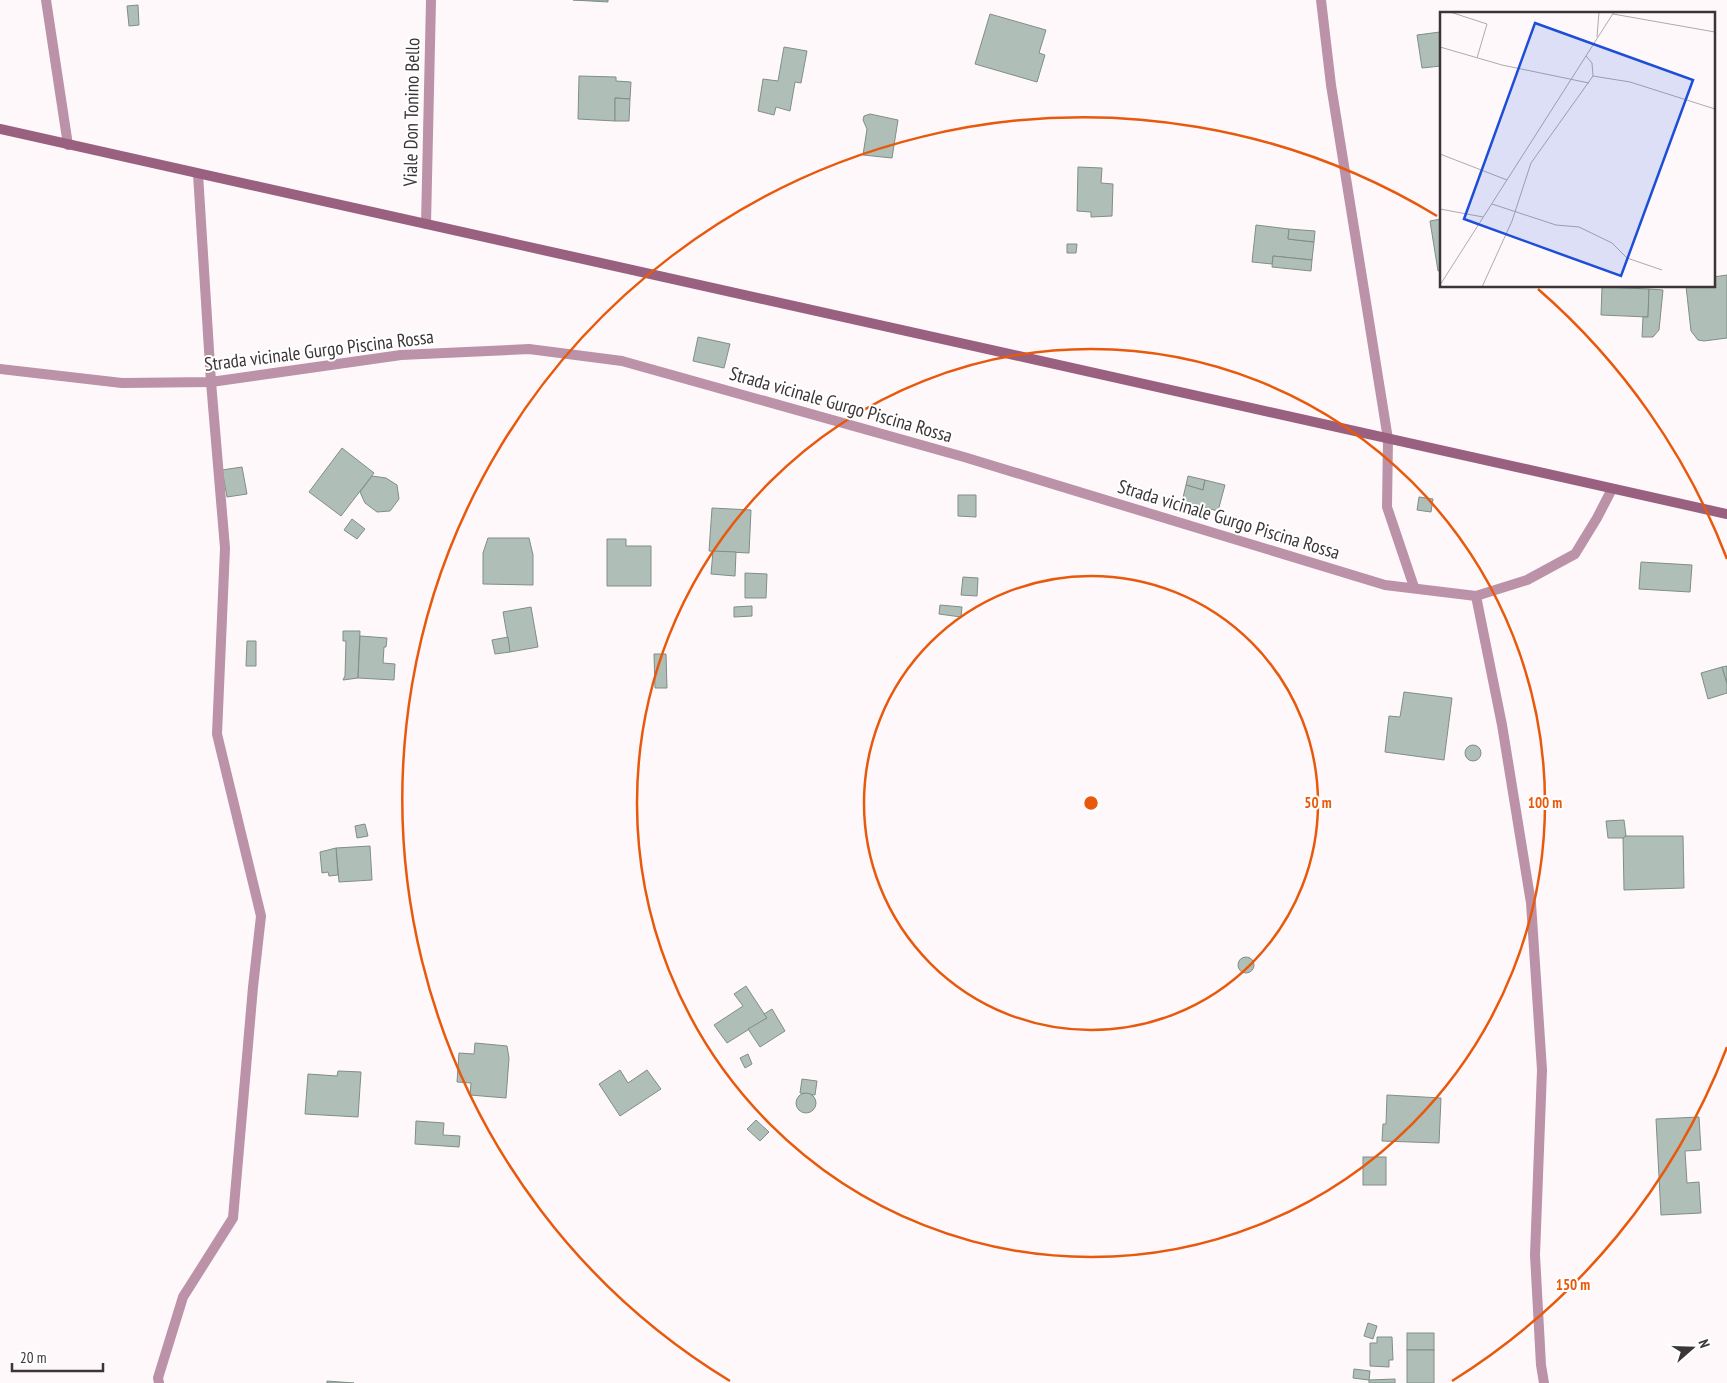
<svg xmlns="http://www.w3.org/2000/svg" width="1727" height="1383" viewBox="0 0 1727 1383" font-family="'PT Sans Narrow',sans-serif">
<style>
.building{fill:#afbeb7;stroke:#808e88}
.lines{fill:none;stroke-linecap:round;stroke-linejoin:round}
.minor{stroke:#bb92a7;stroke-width:10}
.secondary{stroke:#99607f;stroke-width:10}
.ring{fill:none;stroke:#e8590c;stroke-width:2.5}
.labels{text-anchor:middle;stroke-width:4;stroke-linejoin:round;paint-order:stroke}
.street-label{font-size:19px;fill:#3b3538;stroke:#fff}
.inset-road{fill:none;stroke:#b0aaad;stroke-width:1}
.view{fill:#1d4ed8;fill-opacity:0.15;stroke:#1d4ed8;stroke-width:2.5}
.inset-edge{fill:none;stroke:#3b3538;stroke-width:2.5}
.centre{fill:#e8590c;stroke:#fff;stroke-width:2.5}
.ring-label{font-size:15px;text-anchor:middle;font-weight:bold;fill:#e8590c;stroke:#fff;stroke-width:4;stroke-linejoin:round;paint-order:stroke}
</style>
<rect width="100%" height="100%" fill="#fef8fb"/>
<g class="building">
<polygon points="573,0 608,0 608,2"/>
<polygon points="138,5 139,25 129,26 127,6"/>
<polygon points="990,14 1046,30 1039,53 1045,55 1037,82 975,64"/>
<polygon points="1440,32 1441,66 1422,68 1417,35"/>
<polygon points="784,47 807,51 801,83 795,82 790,111 776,107 774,115 758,111 763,79 778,81"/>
<polygon points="579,76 616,77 616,81 631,82 630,99 615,98 615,121 578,119"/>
<polygon points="615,98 630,99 629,121 615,121"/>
<polygon points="870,114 898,120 892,158 863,155 867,129 863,120 864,116"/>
<polygon points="1078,167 1102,168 1101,183 1113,184 1112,216 1091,217 1091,212 1077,211"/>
<polygon points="1441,219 1441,270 1438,271 1430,221"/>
<polygon points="1256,225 1289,229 1288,239 1314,242 1312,260 1273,256 1272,264 1252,262"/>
<polygon points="1289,229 1315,231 1314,242 1288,239"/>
<polygon points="1067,244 1077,244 1076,253 1067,253"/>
<polygon points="1273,256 1312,260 1311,271 1272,267"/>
<polygon points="1727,275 1727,338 1704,341 1698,340 1691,331 1686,286 1713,286 1713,277"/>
<polygon points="1602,287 1649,289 1648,317 1601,315"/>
<polygon points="1649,289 1663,290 1659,330 1653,337 1642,337 1643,317 1648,317"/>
<polygon points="698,337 730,344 724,368 693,361"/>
<polygon points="342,448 374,473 341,516 309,492"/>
<polygon points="242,467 247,494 227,497 222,470"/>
<polygon points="372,476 386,478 397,485 399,499 390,511 377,512 365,503 360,492"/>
<polygon points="1188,476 1205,480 1203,490 1186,485"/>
<polygon points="1205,480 1225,485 1218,511 1182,502 1186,485 1203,490"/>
<polygon points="958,495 976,495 976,517 958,516"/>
<polygon points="1419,497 1433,499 1431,512 1417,510"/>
<polygon points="712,508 751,510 749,553 709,551"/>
<polygon points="352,519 365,529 357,539 344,530"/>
<polygon points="488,538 529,538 533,555 533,585 483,584 483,553"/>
<polygon points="607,539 626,539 626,546 651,546 651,586 607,586"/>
<polygon points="713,551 736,552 735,576 711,574"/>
<polygon points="1641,562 1692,565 1690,592 1639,589"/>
<polygon points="745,573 767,574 766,598 745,598"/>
<polygon points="963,577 978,578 977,596 961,595"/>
<polygon points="940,605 962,607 961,617 939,614"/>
<polygon points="752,606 752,616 734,617 734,607"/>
<polygon points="531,607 538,647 510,652 503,612"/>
<polygon points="343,631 360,631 358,678 343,680 345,676 346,641 343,641"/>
<polygon points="360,636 387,638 386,647 384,647 383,663 395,664 394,680 358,678"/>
<polygon points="508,637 510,652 495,654 492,640"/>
<polygon points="247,641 256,641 256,666 246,666"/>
<polygon points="654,654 666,654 667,688 655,688"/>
<polygon points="1727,666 1727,684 1722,667"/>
<polygon points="1722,667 1727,684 1727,693 1708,699 1701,673"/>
<polygon points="1404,692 1452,698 1444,760 1385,752 1389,716 1400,717"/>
<circle cx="1473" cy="753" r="8"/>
<polygon points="1624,820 1626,836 1623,838 1608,838 1606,821"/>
<polygon points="365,824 368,836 357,838 355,826"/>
<polygon points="1626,836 1683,836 1684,888 1624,890 1623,838"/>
<polygon points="370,846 372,880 339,882 336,848"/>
<polygon points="336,848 338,875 329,876 328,872 322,873 320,852"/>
<circle cx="1246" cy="965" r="8"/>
<polygon points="746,986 767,1018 727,1043 714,1025 743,1006 734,994"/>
<polygon points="772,1009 785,1031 760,1047 748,1029 767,1018 764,1014"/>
<polygon points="475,1043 507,1046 509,1058 506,1098 470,1095 471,1083 457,1082 459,1053 474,1054"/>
<polygon points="748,1054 752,1064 745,1068 740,1058"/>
<polygon points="620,1070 628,1083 647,1070 661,1089 620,1116 599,1084"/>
<polygon points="338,1071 361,1072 358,1117 305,1114 308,1074 337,1076"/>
<polygon points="802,1079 817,1081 815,1095 800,1093"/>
<circle cx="806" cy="1103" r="10"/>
<polygon points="1387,1095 1441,1098 1439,1143 1382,1141 1383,1124 1386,1124"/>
<polygon points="1699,1117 1701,1150 1685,1151 1687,1183 1699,1182 1701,1213 1661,1215 1656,1119"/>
<polygon points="756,1120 769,1132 760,1141 747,1129"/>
<polygon points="416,1121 444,1123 443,1135 460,1136 459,1147 415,1144"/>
<rect x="1363" y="1157" width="23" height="28"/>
<polygon points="1368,1323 1377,1326 1373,1339 1364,1336"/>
<rect x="1407" y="1333" width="27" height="17"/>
<polygon points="1377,1337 1392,1337 1393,1360 1389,1360 1389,1367 1370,1366 1370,1343 1377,1343"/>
<rect x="1407" y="1350" width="27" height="33"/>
<polygon points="1354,1369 1370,1371 1369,1380 1353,1378"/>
<polygon points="1395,1379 1395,1383 1369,1383 1369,1380"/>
<polygon points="327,1381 354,1383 327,1383"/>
</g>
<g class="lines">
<g class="minor">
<polyline points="46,0 68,145"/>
<polyline points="1321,0 1331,85 1388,439 1387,507 1414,587"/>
<polyline points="426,224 431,0"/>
<polyline points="0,369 122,383 211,382 401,355 529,349 622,361 964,457 1385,585 1476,596 1527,580 1575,554 1597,518 1612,489"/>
<polyline points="1476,596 1502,725 1531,903 1542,1070 1535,1255 1541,1365 1544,1383"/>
<polyline points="159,1383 158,1378 183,1297 233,1218 253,987 261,916 217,734 225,548 211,382 198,174"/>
</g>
<polyline class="secondary" points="0,129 1727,514"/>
</g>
<g class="ring">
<circle cx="1091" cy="803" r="227"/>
<circle cx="1091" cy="803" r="454"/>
<path d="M1727 1047A681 681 0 0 1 1452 1381M730 1381A681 681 0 0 1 1437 216M1538 289A681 681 0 0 1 1727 559"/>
</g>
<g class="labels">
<g class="street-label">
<text transform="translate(411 112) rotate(-89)" y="7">Viale Don Tonino Bello</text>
<text transform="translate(319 350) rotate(-7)" y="7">Strada vicinale Gurgo Piscina Rossa</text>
<text transform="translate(841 404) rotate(16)" y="7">Strada vicinale Gurgo Piscina Rossa</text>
<text transform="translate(1229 519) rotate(17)" y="7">Strada vicinale Gurgo Piscina Rossa</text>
</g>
</g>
<g transform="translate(1440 12)">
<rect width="275" height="275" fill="#fef8fb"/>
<path class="inset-road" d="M10,0L47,12L37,46M173,2L275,20M157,25L159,0M0,35L62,53L149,71M153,64L190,70L275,97M0,142L67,168M52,192L116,213L139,215L172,231L187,246L222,258M0,197L43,205M0,273L174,0M42,275L72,209L91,151L153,64L152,51L146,44"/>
<path class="view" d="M95,11L253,68L181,264L24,207Z"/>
<rect width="275" height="275" class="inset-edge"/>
</g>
<circle cx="1091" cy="803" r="8" class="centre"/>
<g class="ring-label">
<text x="1318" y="808">50 m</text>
<text x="1545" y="808">100 m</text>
<text x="1573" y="1290">150 m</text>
</g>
<g transform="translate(1692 1348) rotate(70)" stroke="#ffffff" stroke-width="4" paint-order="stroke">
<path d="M0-4L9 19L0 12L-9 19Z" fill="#3b3538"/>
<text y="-8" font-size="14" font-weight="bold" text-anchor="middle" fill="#3b3538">N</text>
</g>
<path d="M12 1363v8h91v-8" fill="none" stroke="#3b3538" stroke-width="2.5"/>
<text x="20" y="1363" font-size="15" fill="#3b3538" stroke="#ffffff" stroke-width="4" paint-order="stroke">20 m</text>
</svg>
